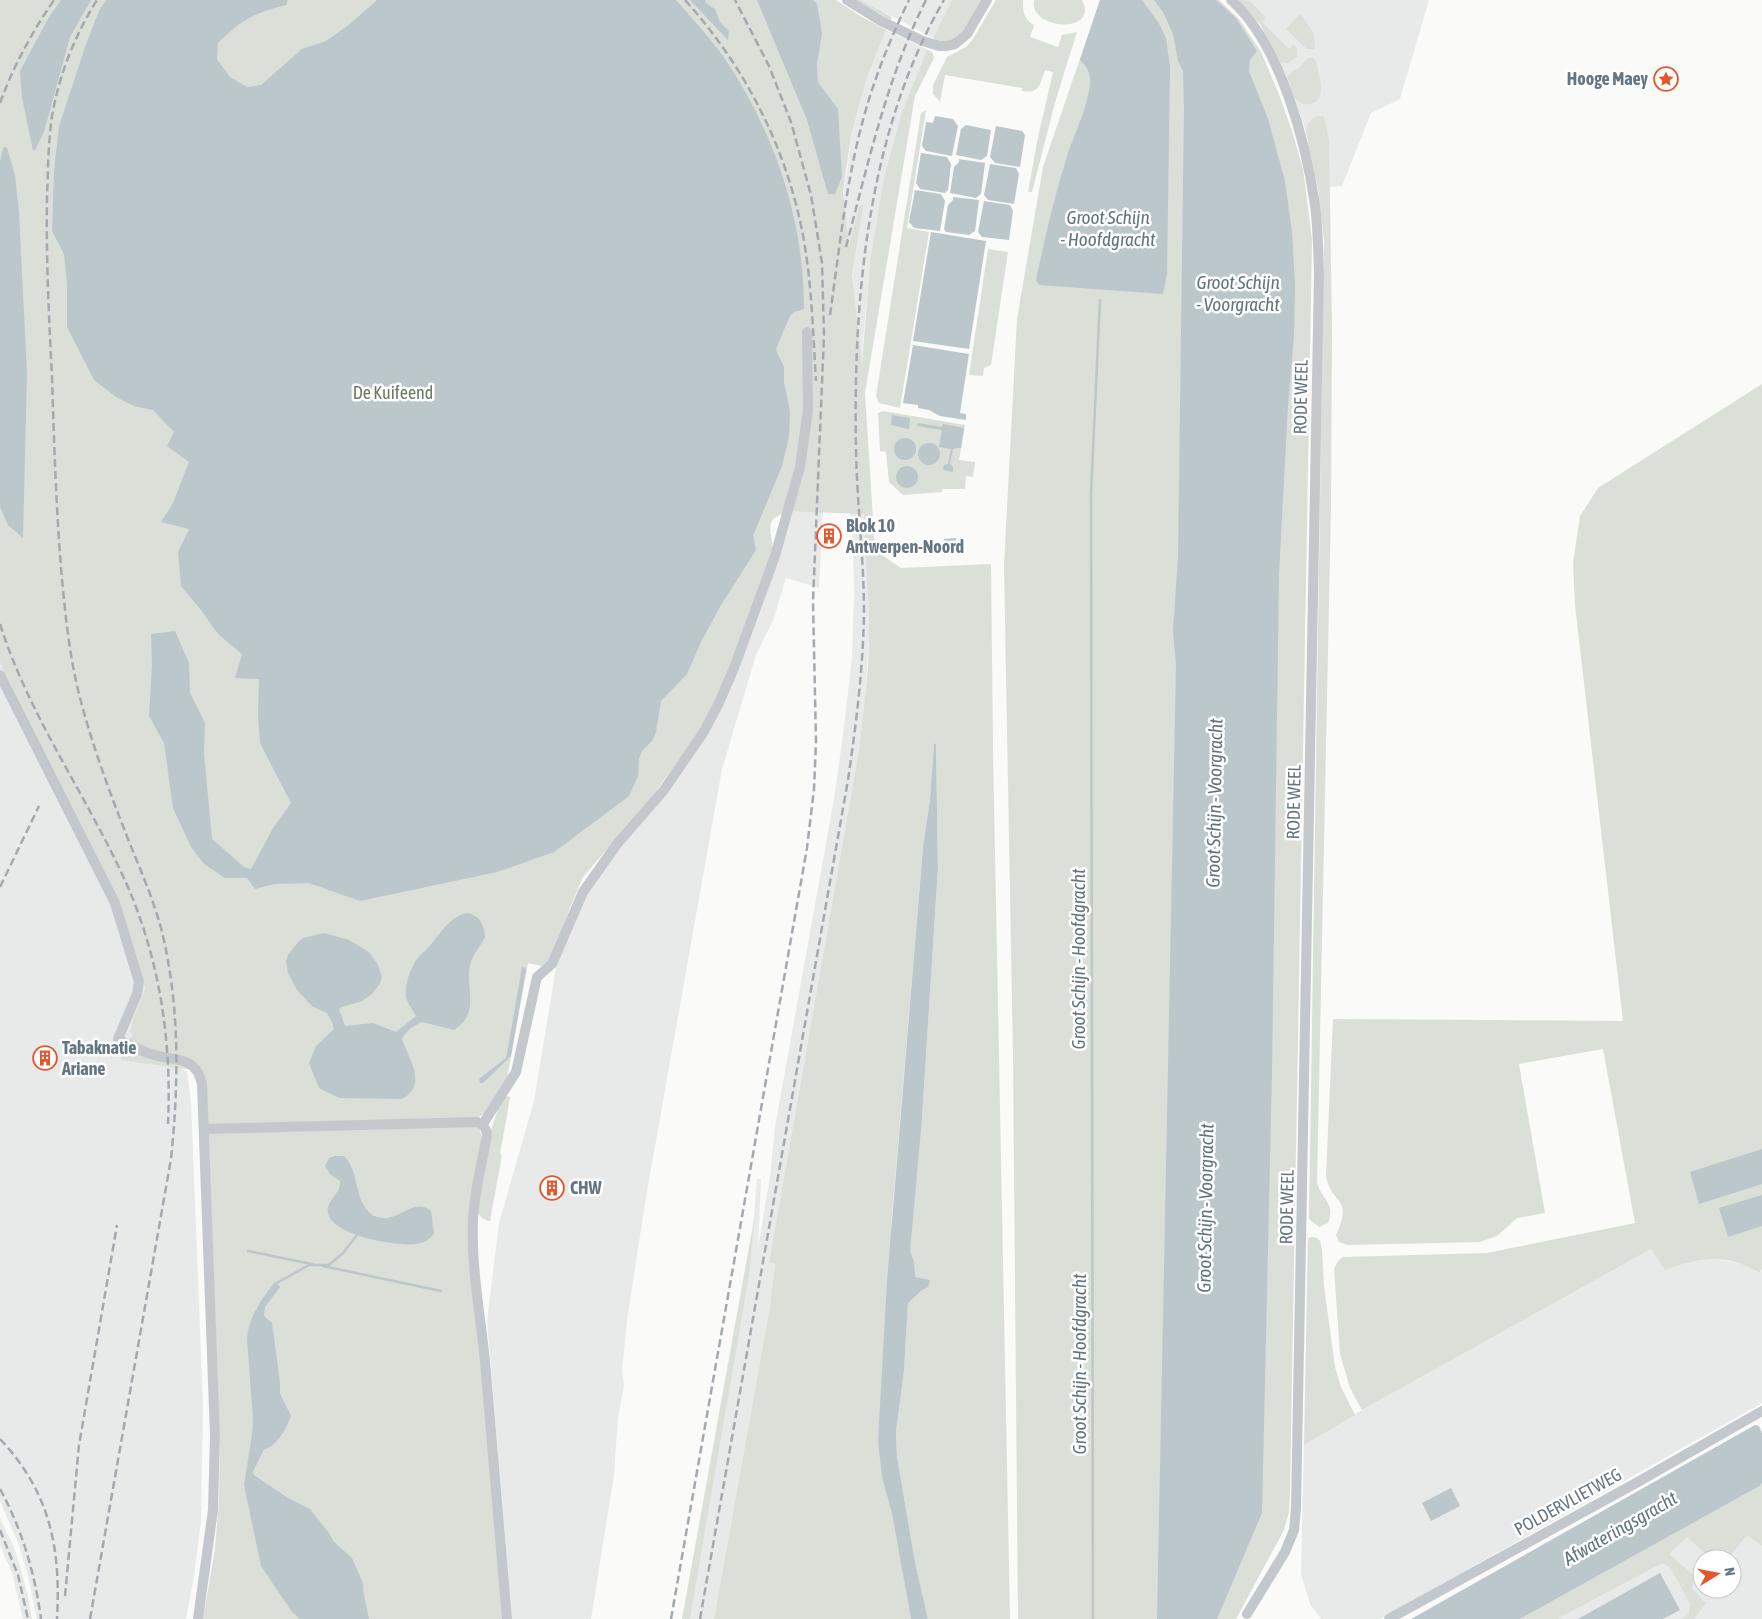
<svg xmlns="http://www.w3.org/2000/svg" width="1762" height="1619" viewBox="0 0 1762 1619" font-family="'Asap Condensed',sans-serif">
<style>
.built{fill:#e8e9e9;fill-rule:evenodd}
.green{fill:#dadfd7;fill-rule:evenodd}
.water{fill:#bbc7cb}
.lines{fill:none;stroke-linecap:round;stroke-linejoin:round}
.stream{stroke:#bbc7cb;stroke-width:2.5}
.minor{stroke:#c3c8cc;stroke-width:10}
.rail{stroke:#a2aab0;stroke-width:2.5;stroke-dasharray:8 4;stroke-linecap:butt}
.labels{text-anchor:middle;stroke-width:5;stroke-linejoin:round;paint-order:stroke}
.poi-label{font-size:18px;font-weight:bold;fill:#657683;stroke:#fff;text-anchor:start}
.park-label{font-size:18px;fill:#687a64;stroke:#fff}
.street-label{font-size:18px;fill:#657683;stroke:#fff}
.water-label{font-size:19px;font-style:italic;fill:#60757c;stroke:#fff}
</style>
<rect width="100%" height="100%" fill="#fafaf8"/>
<g class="built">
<polygon points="861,0 952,0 933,38"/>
<polygon points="1237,0 1429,0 1400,99 1371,113 1342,186 1318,188 1306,132 1287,77 1260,24"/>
<polygon points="886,30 927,49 902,112 884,177 870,262 863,341 859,421 868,590 869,638 865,698 859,750 769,1263 775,1264 770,1306 714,1619 690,1619 749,1277 757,1179 761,1179 758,1248 770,1177 775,1127 834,799 843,735 852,658 854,593 853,542 847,483 851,289 862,205 860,205 823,509 819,588 786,578 774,618 756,655 722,769 646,1197 627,1320 622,1371 624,1385 618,1418 614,1475 591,1619 512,1619 487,1321 499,1223 534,1101 556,968 565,936 594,877 691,758 798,484 848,165 851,135 867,77"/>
<polygon points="0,662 4,672 121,909 145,989 133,1019 130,1032 133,1038 187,1072 191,1101 194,1177 203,1406 201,1521 194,1576 186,1619 37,1619 27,1572 18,1543 0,1501"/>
<polygon points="1651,1249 1665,1271 1685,1262 1707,1259 1726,1261 1742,1264 1756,1272 1762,1266 1762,1403 1380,1619 1321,1619 1310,1604 1301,1574 1304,1445 1362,1410"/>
<path d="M1762,1492V1619H1538ZM1702,1559H1732V1589H1702Z"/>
<polygon points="0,1518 13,1545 20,1566 28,1596 32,1619 23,1619 12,1573 0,1545"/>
</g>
<g class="green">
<path d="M0,0H836L860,16L886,30L867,77L851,135L843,193L849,246L860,205H863L852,277L862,364L870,262L884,177L902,112L927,49L933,53L934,58L915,96L865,393L875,550L901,568L991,564L993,751L1010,1619H928L915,1562L897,1457L896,1432L904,1371L909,1285L887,1392L904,1579L911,1619H714L770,1306L775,1264L769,1263L859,750C863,712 869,674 869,636C869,595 865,555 864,514L784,511C781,515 774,517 772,521C767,529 774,541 772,550L730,665L705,723L652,797L583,877L569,910L554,953L546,967L528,963L507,1079L485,1113L477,1118L482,1139L469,1217L503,1619H203L215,1549L219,1499L220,1440L209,1150L201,1071L120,1060L132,1035L130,1032L133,1019L145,989L121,909L4,672L0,662ZM936,743L938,868L922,1118L891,1228L923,847L930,799L934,744Z"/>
<polygon points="855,0 861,0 892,17 891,21"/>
<path d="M952,0H982C973,16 956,56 933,38Z"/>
<path d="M996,0H1023C1023,11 1023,19 1034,25L1030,37L1058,47L1062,35L1077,32L1056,99L1032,192H1028L1038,137L1053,72L1045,70C1040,85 1039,94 1022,91V88L945,75L940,102L933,94V85L947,57L966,47L973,39Z"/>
<path d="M1034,0H1082C1100,35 1028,30 1034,0Z"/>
<polygon points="1100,0 1219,0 1239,19 1261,52 1278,92 1292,131 1303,169 1312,240 1290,1490 1289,1512 1284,1530 1236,1619 1018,1619 1013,1056 1004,565 1017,319 1043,167"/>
<polygon points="1237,0 1250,1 1266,18 1262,22 1289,49 1294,44 1297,49 1297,57 1288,63 1280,62 1260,24"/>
<path d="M1300,14C1308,23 1318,37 1314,49H1307L1286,29Z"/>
<path d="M1308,58H1313L1316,61C1318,70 1321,80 1321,89C1321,103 1307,110 1296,99C1292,94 1290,83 1287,77L1290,73L1299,68Z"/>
<polygon points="926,110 907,228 929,232 900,408 879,403 876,396 921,113"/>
<path d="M1319,116L1324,117L1329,140L1332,328L1331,505L1317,1182C1321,1200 1336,1202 1328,1223L1319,1227L1309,1219L1324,241L1318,188L1306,132L1308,124L1314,117Z"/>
<polygon points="988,249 1008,252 991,365 984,368 983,376 969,375"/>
<path d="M1762,384V1269L1759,1272C1753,1271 1748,1266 1741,1264C1715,1255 1689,1260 1665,1271L1651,1249L1362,1410L1350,1388L1340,1354L1334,1269L1338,1261L1343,1257L1487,1253L1635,1223L1603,1049L1519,1064L1545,1213L1517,1218L1497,1236L1480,1242L1347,1245L1339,1242L1336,1235C1354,1196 1331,1205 1326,1176L1333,1019L1623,1021L1575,605L1573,563L1580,516L1598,488Z"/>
<polygon points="883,411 965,425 959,460 975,462 973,477 966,476 965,489 942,489 942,492 903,495 889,482 886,452 880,451 878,413"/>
<path d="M505,1096L512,1097L510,1098L500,1154L502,1155L490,1221C483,1219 480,1218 477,1210C484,1172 485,1130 505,1096Z"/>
<polygon points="755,1214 749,1277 690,1619 682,1619"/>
<polygon points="1313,1237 1317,1238 1320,1241 1322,1250 1324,1286 1335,1367 1341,1387 1355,1415 1304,1445 1308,1238"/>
<polygon points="1762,1484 1762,1546 1747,1535 1728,1559 1712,1559 1687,1537 1669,1554 1698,1579 1691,1588 1706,1603 1694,1619 1681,1619 1689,1614 1690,1604 1672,1570 1668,1566 1662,1563 1557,1619 1520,1619"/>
</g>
<g class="water">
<polygon points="61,0 91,0 70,37 44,132 35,150 33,150 22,98 20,71 49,17"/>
<path d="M106,0H288L286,5C254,13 241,20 218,43L217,59L230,77L247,87L261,85L302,49L326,41L350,24L377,0H676C695,22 716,44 731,68C777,140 804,223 804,309L794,312L790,316L778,344L776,350L784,367V382L790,412L789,437L782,466L753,536L756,550L721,605L701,642L687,674L661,701L656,732L652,741L642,751L639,759L638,776L629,796L554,852L497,872L360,901L309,883L274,884L255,889L247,878H225L204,864L191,847L173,808L164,743L149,716L152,665L151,634L175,631L189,663L190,693L205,723L204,753L212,839L244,867L251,869L273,828L291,803L260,743L258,715L259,679L235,678L242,654L218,634L201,610L181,586L178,552L189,529L161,522L173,503L189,462L167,446L174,432L153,410L134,406L116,397L94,380L67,327V284L64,254L52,231L54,171L59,126L85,47L99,11Z"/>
<polygon points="690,0 705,0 706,3 715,9 720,22 729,31 728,40"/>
<polygon points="757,0 813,0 817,4 822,33 817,64 818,82 838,109 842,177 835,194 828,194 807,120"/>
<path d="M1100,0H1142L1158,22L1166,38L1170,67L1167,274L1163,294L1039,285L1036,280C1045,237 1055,194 1068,153C1076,130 1088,107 1090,83C1091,73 1087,67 1080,60Z"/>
<polygon points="1154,0 1216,0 1236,18 1257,51 1250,60 1249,71 1268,119 1285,181 1292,232 1295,285 1294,337 1288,405 1279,574 1272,1072 1262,1513 1217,1619 1157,1619 1176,665 1173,631 1178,557 1184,109 1183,71 1178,61 1173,34 1163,12"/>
<polygon points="935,116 953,119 958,126 952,156 926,151 922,146 926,122 933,123"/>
<polygon points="966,125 991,130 987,156 981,160 956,155 961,129"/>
<polygon points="996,126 1022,131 1025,135 1020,167 995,163 990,157"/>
<polygon points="5,147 7,148 15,175 19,213 27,373 23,538 8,525 0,507 0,162 3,148"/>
<polygon points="921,153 947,157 951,164 948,190 945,193 920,189 916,183"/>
<polygon points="959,159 985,163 981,194 976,198 950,193 954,167 959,162"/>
<polygon points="990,164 1016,168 1019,174 1014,204 988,200 984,195"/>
<polygon points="915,190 941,194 945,201 940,231 914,228 909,222"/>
<polygon points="953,197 979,200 975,231 969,235 946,232 944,229 948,205 953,200"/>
<polygon points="984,201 1010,205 1013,211 1009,240 982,237 978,232"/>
<polygon points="931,232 986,241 969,349 913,341"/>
<polygon points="913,345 969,354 960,413 966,414 966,420 940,416 929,410 918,408 918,405 903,403"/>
<polygon points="892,415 910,418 909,429 891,425"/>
<polygon points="918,423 942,427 943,424 964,428 961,448 957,448 953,449 950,464 953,467 953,472 943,470 944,465 948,464 951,449 939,447 942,430 917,426"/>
<circle cx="905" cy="449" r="11"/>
<circle cx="929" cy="454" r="11"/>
<circle cx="907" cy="477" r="11"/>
<polygon points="956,538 957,548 944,549 944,539"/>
<polygon points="936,743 938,868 922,1118 910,1251 914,1262 915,1277 930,1280 928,1287 922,1290 908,1303 904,1371 896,1432 897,1457 915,1562 928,1619 911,1619 892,1513 882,1477 878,1441 887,1281 923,847 930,799 934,744"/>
<path d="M467,913C480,915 484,925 485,937C481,946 472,955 470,965C465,990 481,1012 454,1030L422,1022C413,1026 406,1031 402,1039C409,1060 428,1085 402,1099L339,1098L319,1088L309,1063L316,1046L334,1029L332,1022L327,1013L313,1007L297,990L288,973L286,961L288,955L299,941L303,938L324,933L349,940L369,952L378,965L382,977L380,983L372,994L362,1001L342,1007L339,1009L345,1026L373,1023L396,1032L416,1016C412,1008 405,1001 406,992C406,983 409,973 413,966C416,958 422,954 428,948C440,935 448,917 467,913Z"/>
<polygon points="522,967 524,967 526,970 511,1056 483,1083 480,1083 479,1079 506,1058 507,1054"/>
<polygon points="1762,1149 1762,1184 1699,1204 1690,1172"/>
<path d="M335,1156H344C361,1173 352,1198 372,1215C377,1217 382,1219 388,1218C404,1215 416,1199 431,1211L434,1234C429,1240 423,1243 415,1244C395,1246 337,1236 329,1216C323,1201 341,1196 340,1181L330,1174L325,1166L329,1158Z"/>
<polygon points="1762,1195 1762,1226 1728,1237 1719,1208"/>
<path d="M275,1282L280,1287L265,1307L264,1316L272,1323L280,1383V1394L291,1416C287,1427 277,1447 264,1449L253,1472L254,1475L288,1498L310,1509L329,1533L334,1542L352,1558L363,1583V1590L369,1619H300L292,1612L261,1566L244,1485L252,1435L253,1419L247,1339C249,1316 261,1300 275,1282Z"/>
<polygon points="1755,1425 1759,1426 1762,1433 1762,1483 1761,1485 1520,1619 1411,1619"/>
<polygon points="1451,1488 1460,1506 1431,1521 1422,1503"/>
<polygon points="1660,1573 1680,1610 1663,1619 1578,1619"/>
</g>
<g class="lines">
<g class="stream">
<polyline points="248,1251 312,1264"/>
<polyline points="323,1266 441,1291"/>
<polyline points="275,1284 309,1265 329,1265 343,1253 357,1235"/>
<polyline points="1093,1619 1091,493 1100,300"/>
</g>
<g class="minor">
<polyline points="847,0 881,21 923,41 939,46 946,46 955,44 967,34 987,0"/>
<path d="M1231,0C1280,43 1306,142 1315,205C1318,227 1318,250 1319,273L1296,1508L1294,1530L1285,1552L1247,1614"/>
<path d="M0,675L115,903L139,982L137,994L118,1039C129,1045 139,1050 151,1054C174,1062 195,1054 202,1084L215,1435L213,1510L198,1619"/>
<polyline points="483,1124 516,1072 537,977 552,964 583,892 617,844 664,790 681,765 703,733 718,705 734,668 775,556 800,467 808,410 807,332"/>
<path d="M205,1129L478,1122C484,1125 486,1128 487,1135C482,1163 474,1192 473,1221C471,1272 482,1322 486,1373C493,1455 500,1537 507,1619"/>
<polyline points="1389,1619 1636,1483 1762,1411"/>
</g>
<g class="rail">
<path d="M685,0C746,68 788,150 804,241C812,287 813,334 816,381"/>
<path d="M0,103C13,67 32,32 54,0"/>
<path d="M846,247C868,164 887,77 926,0"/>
<path d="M830,315C839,252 846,182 863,120C874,79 890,39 909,0"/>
<path d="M0,624C28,713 84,792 123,876C159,954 172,1039 168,1124"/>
<polyline points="0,887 39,806"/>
<path d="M0,1439C50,1492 61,1548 57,1619"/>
<path d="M0,1489C22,1529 35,1574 41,1619"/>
<polyline points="0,1530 18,1575 28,1619"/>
<polyline points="65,1596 79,1445 117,1225"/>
<path d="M90,1619L171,1159C179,1081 180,1004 161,928C153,899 141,871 130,844C111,796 93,748 80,698C69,655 65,612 61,568C56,505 54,441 52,378C49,318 46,259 47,199C48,172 48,144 52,116C59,75 75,35 97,0"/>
<polyline points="671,1619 807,848 814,789 816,742 813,601 824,335 822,263 811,195 791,122 769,66 735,0"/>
<path d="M700,1619L848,780C856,725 863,670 864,613C864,559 857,504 856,450C853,300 867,132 944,0"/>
</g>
</g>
<defs>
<g id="sight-ring" transform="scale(1.25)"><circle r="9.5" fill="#fff" stroke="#e4572e" stroke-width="1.5"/><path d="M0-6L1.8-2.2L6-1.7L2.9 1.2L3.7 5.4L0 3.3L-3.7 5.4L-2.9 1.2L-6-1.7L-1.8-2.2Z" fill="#e4572e"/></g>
<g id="building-ring" transform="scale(1.25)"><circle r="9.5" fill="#fff" stroke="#e4572e" stroke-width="1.5"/><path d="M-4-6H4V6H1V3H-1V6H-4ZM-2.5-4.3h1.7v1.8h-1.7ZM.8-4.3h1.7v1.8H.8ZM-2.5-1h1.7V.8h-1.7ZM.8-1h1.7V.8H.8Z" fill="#e4572e"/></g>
</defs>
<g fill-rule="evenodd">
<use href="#sight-ring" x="1666" y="79"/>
<use href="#building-ring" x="829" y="536"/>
<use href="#building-ring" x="45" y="1058"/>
<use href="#building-ring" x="552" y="1188"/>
</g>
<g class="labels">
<g class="poi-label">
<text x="1648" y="85" text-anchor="end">Hooge Maey</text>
<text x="846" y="532">Blok 10<tspan x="846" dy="21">Antwerpen-Noord</tspan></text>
<text x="62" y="1054">Tabaknatie<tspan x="62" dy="21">Ariane</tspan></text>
<text x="570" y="1194">CHW</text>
</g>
<g class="park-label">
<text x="393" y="399">De Kuifeend</text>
</g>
<g class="street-label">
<text transform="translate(1301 397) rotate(-89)" y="6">RODE WEEL</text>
<text transform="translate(1294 802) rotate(-89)" y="6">RODE WEEL</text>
<text transform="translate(1287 1207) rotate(-89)" y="6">RODE WEEL</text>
<text transform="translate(1568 1502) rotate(-29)" y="6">POLDERVLIETWEG</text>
</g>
<g class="water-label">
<text x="1108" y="224">Groot Schijn<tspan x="1108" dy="22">- Hoofdgracht</tspan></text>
<text x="1238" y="289">Groot Schijn<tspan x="1238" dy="22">- Voorgracht</tspan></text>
<text transform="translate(1214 803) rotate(-89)" y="7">Groot Schijn - Voorgracht</text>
<text transform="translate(1078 959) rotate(-90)" y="7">Groot Schijn - Hoofdgracht</text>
<text transform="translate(1205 1208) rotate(-89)" y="7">Groot Schijn - Voorgracht</text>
<text transform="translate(1079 1364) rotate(-90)" y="7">Groot Schijn - Hoofdgracht</text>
<text transform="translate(1620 1528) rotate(-30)" y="7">Afwateringsgracht</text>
</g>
</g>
<g transform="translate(1717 1574) rotate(80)"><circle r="24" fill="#ffffff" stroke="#c1c8cd"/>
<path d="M0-4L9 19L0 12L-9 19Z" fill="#e4572e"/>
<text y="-8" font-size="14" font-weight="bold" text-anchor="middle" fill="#657683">N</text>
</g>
</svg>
